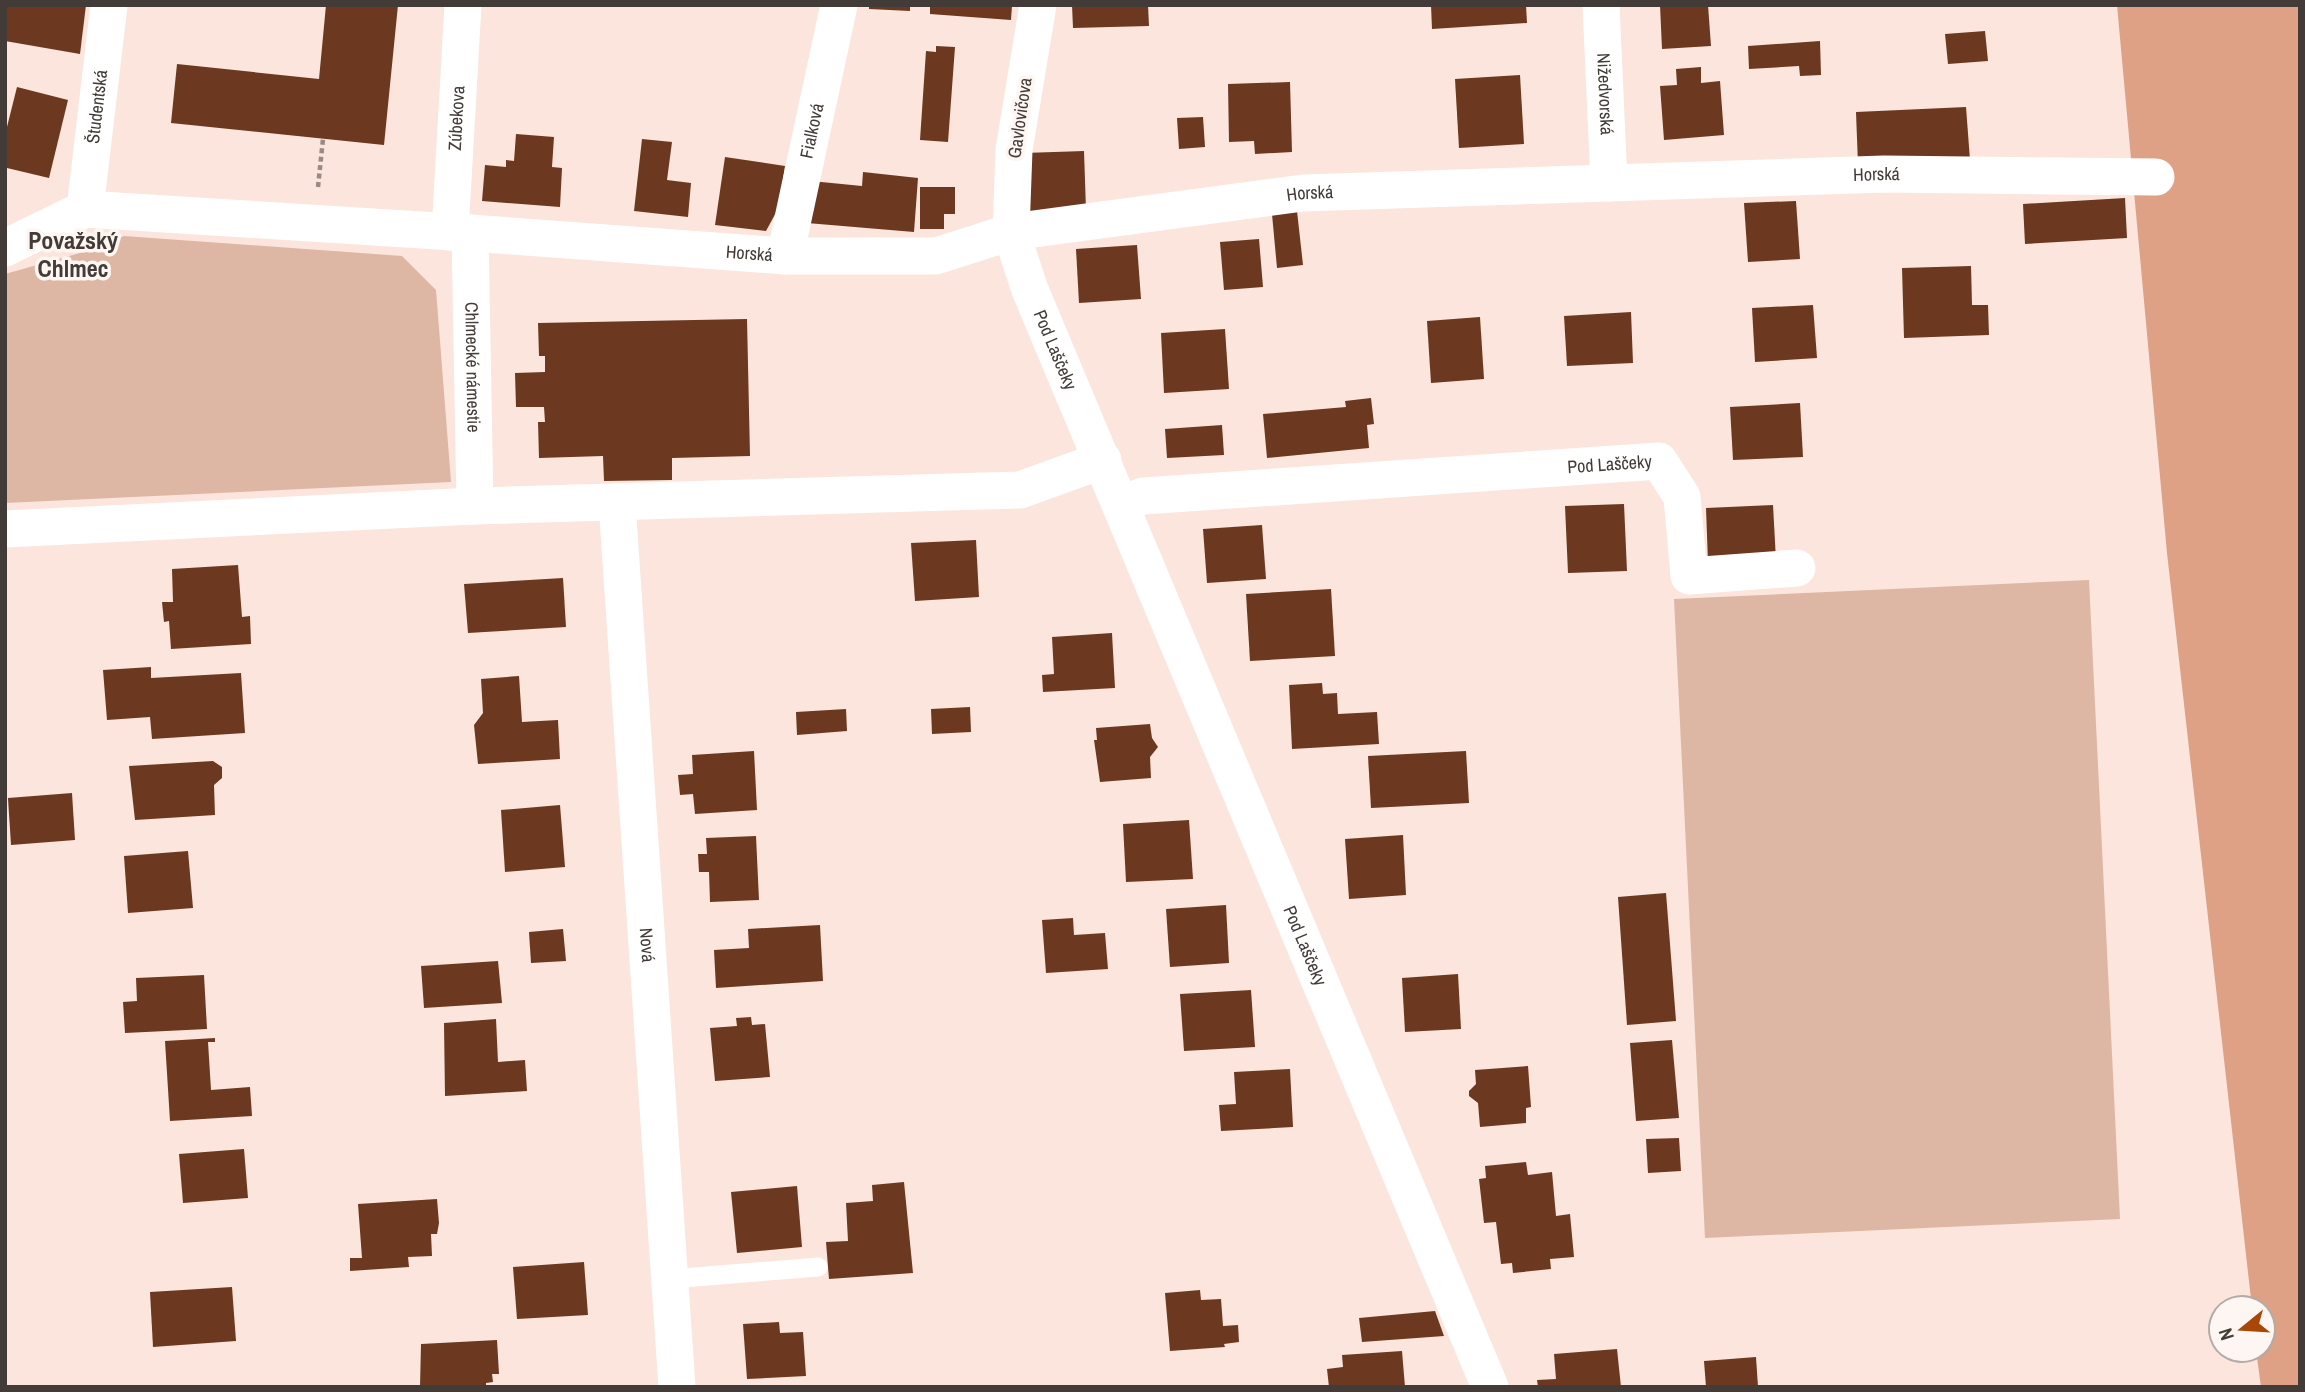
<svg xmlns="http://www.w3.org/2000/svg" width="2305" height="1392" viewBox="0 0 2305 1392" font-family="'Archivo Narrow',sans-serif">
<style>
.green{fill:#deb6a4}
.forest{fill:#dea185}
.building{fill:#6c381f}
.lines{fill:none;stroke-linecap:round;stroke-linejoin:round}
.path{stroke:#998a84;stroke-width:4.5;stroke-dasharray:5 3.5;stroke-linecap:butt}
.lane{stroke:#fff;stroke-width:19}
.street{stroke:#fff;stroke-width:37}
.labels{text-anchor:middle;stroke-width:7;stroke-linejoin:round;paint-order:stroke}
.street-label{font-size:18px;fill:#433b37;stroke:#fef6f2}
.district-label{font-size:24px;font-weight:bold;fill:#433b37;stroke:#fef6f2}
</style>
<rect width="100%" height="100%" fill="#fbe5dc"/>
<g class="green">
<polygon points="124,236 402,256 436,290 451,482 5,503 5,274 87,251"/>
<polygon points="2089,580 2120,1219 1705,1238 1674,599"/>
</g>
<polygon class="forest" points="2117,5 2300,5 2300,1387 2261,1387 2256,1350 2263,1350 2263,1308 2252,1308 2167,553"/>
<g class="building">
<polygon points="5,5 86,5 80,54 5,41"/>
<polygon points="326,5 398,5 384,145 171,123 177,64 319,79"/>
<polygon points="869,5 910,5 910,11 869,9"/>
<polygon points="930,5 1012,5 1011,20 930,14"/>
<polygon points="1072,5 1148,5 1149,26 1073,28"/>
<polygon points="1431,5 1526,5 1527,23 1432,29"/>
<polygon points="1660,5 1708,5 1711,46 1662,49"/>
<polygon points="1985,31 1988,61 1948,64 1945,34"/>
<polygon points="1820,41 1821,75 1800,76 1799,66 1749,69 1748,46"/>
<polygon points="936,46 955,47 948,142 920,140 926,51 936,52"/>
<polygon points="1701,67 1701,83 1720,81 1724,135 1664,140 1660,86 1677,85 1676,69"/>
<polygon points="1520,75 1524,144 1459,148 1455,79"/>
<polygon points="1290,82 1292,152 1255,154 1254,141 1229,142 1228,84"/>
<polygon points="17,87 68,100 49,178 7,168 5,164 5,135"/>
<polygon points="1966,107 1970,160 1858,165 1856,112"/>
<polygon points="1203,117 1205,147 1179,149 1177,118"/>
<polygon points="516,134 554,137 552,167 562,168 560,207 482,201 485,165 506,167 506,160 514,161"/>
<polygon points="642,139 672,142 667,180 691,183 688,217 634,211"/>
<polygon points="1084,151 1086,210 1027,212 1024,153"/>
<polygon points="725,157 785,166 779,207 766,231 715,225"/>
<polygon points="863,172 918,178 914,232 807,223 811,181 862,186"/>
<polygon points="920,187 955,187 955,214 944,214 944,229 920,229"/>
<polygon points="2125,198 2127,238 2025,244 2023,204"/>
<polygon points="1796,201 1800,259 1748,262 1744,203"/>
<polygon points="1297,211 1303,265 1277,268 1272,214"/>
<polygon points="1259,239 1263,287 1224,290 1220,242"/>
<polygon points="1137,245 1141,299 1079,303 1076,249"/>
<polygon points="1971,266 1972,305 1988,305 1989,335 1904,338 1902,268"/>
<polygon points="1813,305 1817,358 1755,362 1752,308"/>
<polygon points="1631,312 1633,363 1567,366 1564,316"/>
<polygon points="1480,317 1484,379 1431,383 1427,321"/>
<polygon points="747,319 750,456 672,458 672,480 604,481 603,456 539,458 538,422 545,422 544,407 516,407 515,373 545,372 545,356 539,356 538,323"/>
<polygon points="1225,329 1229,389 1164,393 1161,333"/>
<polygon points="1371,398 1374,424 1367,425 1369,448 1267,458 1263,414 1346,407 1345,401"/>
<polygon points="1800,403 1803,457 1733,460 1730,407"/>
<polygon points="1222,425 1224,455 1167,458 1165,429"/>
<polygon points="1624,504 1627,571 1568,573 1565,506"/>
<polygon points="1773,505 1776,560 1708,563 1706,508"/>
<polygon points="1262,525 1266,579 1207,583 1203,529"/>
<polygon points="976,540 979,597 915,601 911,543"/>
<polygon points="238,565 242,617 250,616 251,644 171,649 169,621 164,622 162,602 173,602 172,569"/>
<polygon points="563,578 566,627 468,633 464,584"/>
<polygon points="1331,589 1335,656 1250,661 1246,594"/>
<polygon points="1112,633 1115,688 1043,692 1042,675 1054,674 1052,637"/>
<polygon points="151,667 151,678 241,673 245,733 152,739 150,717 107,720 103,670"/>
<polygon points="519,676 522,722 558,720 560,759 478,764 474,725 483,713 481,679"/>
<polygon points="1322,683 1323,694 1337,693 1338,714 1377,712 1379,744 1292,749 1289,685"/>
<polygon points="970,707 971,732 932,734 931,709"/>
<polygon points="846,709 847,731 797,735 796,712"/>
<polygon points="1150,724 1152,738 1158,747 1150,757 1151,778 1100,782 1094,740 1097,740 1096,728"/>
<polygon points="754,751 757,810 695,814 693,794 680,795 678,775 693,774 692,755"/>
<polygon points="1466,751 1469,803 1371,808 1368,756"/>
<polygon points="213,761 222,767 222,778 214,785 215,815 135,820 129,766"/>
<polygon points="72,793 75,840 11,845 8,798"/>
<polygon points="560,805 565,867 505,872 501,810"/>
<polygon points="1189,820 1193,879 1126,882 1123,824"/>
<polygon points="1403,835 1406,895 1349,899 1345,839"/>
<polygon points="756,836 759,900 710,902 709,872 699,872 698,854 707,854 706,838"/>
<polygon points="188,851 193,908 128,913 124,856"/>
<polygon points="1666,893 1676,1021 1627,1025 1618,897"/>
<polygon points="1226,905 1229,963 1170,967 1166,909"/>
<polygon points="1073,918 1074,935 1105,933 1108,969 1046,973 1042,920"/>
<polygon points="820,925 823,981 716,988 714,950 749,948 748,929"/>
<polygon points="563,929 566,961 531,963 529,932"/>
<polygon points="498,961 502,1003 424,1008 421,966"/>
<polygon points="1458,974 1461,1029 1405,1032 1402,978"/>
<polygon points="204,975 207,1029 125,1033 123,1002 137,1001 136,978"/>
<polygon points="1251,990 1255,1047 1184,1051 1180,994"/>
<polygon points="751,1017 752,1025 765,1024 770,1077 715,1081 710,1028 737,1026 736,1018"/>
<polygon points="496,1019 498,1062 525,1060 527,1091 445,1096 444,1023"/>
<polygon points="215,1038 215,1042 208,1042 211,1090 250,1087 252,1116 170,1121 165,1041"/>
<polygon points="1672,1040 1679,1118 1636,1121 1630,1043"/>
<polygon points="1528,1066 1531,1107 1526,1108 1526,1123 1480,1127 1478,1103 1469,1096 1469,1091 1476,1084 1475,1070"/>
<polygon points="1290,1069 1293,1127 1221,1131 1219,1105 1236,1104 1234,1072"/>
<polygon points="1679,1138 1681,1171 1648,1173 1646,1139"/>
<polygon points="244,1149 248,1198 183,1203 179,1154"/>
<polygon points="1526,1162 1528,1175 1552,1172 1556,1216 1570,1214 1574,1257 1550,1259 1551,1269 1513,1273 1512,1263 1501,1264 1496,1222 1484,1223 1479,1179 1486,1178 1485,1166"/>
<polygon points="904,1182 913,1273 829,1279 826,1242 848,1241 846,1203 873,1201 872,1185"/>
<polygon points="797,1186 802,1247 737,1253 731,1192"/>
<polygon points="437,1199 439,1223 437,1234 431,1234 432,1256 408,1257 409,1267 350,1271 350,1258 362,1258 358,1204"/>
<polygon points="584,1262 588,1315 517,1319 513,1267"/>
<polygon points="232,1287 236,1341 153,1347 150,1292"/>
<polygon points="1200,1290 1201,1300 1221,1299 1223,1326 1238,1325 1239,1342 1224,1344 1225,1347 1170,1351 1165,1293"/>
<polygon points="1435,1311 1444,1336 1362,1342 1359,1318"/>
<polygon points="779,1322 780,1333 803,1332 806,1376 747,1379 743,1324"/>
<polygon points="497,1340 499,1374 492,1374 493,1382 486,1383 486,1387 420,1387 421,1344"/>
<polygon points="1617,1349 1621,1387 1538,1387 1537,1380 1556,1379 1554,1354"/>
<polygon points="1402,1351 1405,1387 1329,1387 1327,1369 1343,1367 1342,1355"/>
<polygon points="1756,1357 1758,1387 1706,1387 1704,1361"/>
</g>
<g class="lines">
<polyline class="path" points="318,187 323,139"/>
<polyline class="lane" points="670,1279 818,1267"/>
<g class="street">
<path id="s1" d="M1038,5L1014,150L1011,232L1030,290L1490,1387"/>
<path id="s2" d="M1601,5L1609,183"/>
<path id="s3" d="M85,209L109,5"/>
<path id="s4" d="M450,232L463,5"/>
<path id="s5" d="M470,233L785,256H936L1011,232L1303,193L1884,174L2156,177"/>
<path id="s6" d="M5,248L85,209L470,233L475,506L5,529"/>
<path id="s7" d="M785,256L839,5"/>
<path id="s8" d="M617,503L677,1387"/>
<path id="s9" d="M1122,504L1143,496L1659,461L1682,497L1689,576L1797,568"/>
<polyline points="475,506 1020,490 1103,460"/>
</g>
</g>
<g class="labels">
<g class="street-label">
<text dy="6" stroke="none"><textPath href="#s2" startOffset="89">Nižedvorská</textPath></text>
<text dy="6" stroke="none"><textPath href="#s3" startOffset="103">Študentská</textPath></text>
<text transform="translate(1020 118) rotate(-82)" y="6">Gavlovičova</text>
<text dy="6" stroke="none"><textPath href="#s4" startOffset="114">Zúbekova</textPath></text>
<text dy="6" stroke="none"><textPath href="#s7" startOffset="128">Fialková</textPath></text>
<text dy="6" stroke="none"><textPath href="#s5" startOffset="1414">Horská</textPath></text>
<text dy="6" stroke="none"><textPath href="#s5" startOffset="847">Horská</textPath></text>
<text dy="6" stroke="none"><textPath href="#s5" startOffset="280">Horská</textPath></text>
<text dy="6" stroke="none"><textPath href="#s1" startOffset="355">Pod Laščeky</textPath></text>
<text dy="6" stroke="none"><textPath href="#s6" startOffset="609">Chlmecké námestie</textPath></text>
<text dy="6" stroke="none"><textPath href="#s9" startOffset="490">Pod Laščeky</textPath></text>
<text dy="6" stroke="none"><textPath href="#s8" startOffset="443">Nová</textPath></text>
<text dy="6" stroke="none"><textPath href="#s1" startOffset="1001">Pod Laščeky</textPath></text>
</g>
<g class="district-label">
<text x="73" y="249">Považský<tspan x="73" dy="28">Chlmec</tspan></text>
</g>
</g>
<rect width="2305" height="1392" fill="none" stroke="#433b37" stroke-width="14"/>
<g transform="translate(2242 1329) rotate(252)"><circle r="33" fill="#fef6f2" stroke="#b3aba7" stroke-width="2"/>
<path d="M0-5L12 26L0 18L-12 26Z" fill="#a94707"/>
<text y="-10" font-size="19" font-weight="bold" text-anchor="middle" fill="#433b37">N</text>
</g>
</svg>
